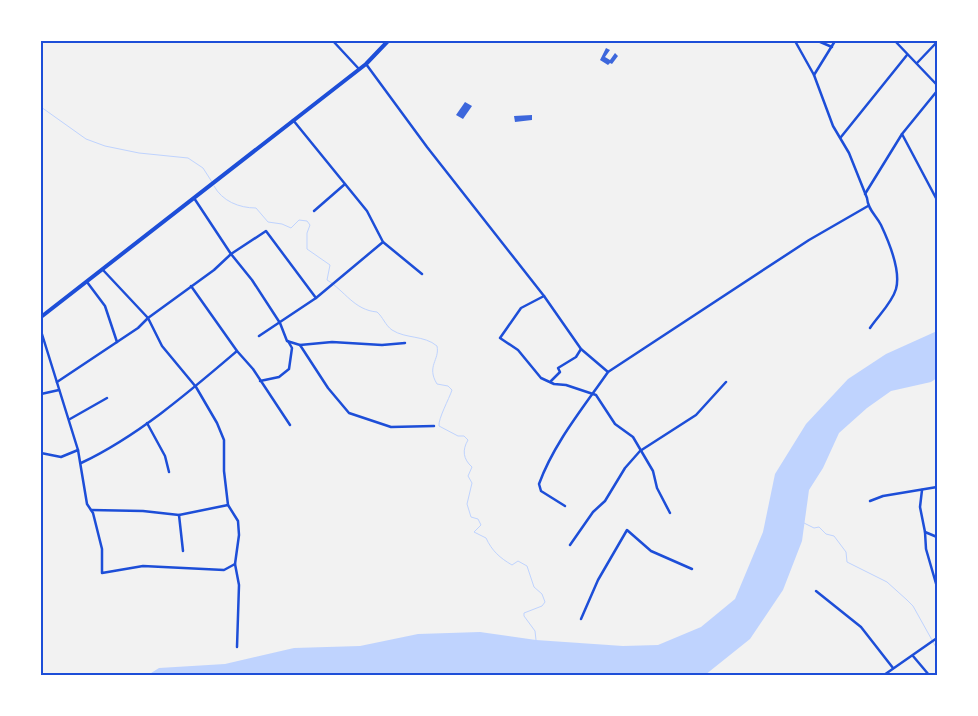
<svg xmlns="http://www.w3.org/2000/svg" width="978" height="716" viewBox="0 0 978 716" font-family="'Archivo Narrow',sans-serif">
<style>
.water{fill:#bfd3fe}
.lines{fill:none;stroke-linecap:round;stroke-linejoin:round}
.stream{stroke:#bfd3fe;stroke-width:1}
.building{fill:#3d67dc}
.minor{stroke:#1d4ed8;stroke-width:2.5}
.secondary{stroke:#1d4ed8;stroke-width:4}
.neatline{fill:none;stroke:#1d4ed8;stroke-width:2}
</style>
<rect width="100%" height="100%" fill="#f2f2f2"/>
<polygon class="water" points="937,331 937,378 931,382 891,391 867,408 839,433 823,468 809,490 802,541 783,590 750,639 705,675 148,675 159,668 225,664 294,648 360,646 418,634 480,632 536,640 623,646 658,645 701,627 735,599 763,532 775,474 806,424 848,379 886,354"/>
<g class="lines">
<g class="stream">
<polyline points="41,107 86,139 105,146 139,153 188,158 203,168 212,182"/>
<path d="M214,186C222,201 239,208 256,208L268,222L282,224L291,228L299,220L307,221L310,225L307,233V249L330,265L327,280C345,291 354,310 377,312C383,317 385,325 392,330C406,339 424,335 437,346C440,360 426,366 437,384L448,386L452,390C449,399 438,419 439,426L458,436H464L468,440C462,450 463,459 472,467L468,476L472,483L467,504L471,517L478,519L481,525L474,532L486,538C492,551 500,558 512,565L518,561L527,566L534,587L542,594L545,602L542,606L524,613V616L535,631L536,640"/>
<polyline points="804,523 814,528 819,527 826,534 834,536 846,552 847,562 887,582 907,600 913,606 937,649"/>
</g>
</g>
<g class="building">
<polygon points="606,48 610,50 605,57 610,60 615,53 618,56 612,64 610,63 608,65 600,60"/>
<polygon points="465,102 472,106 463,119 456,115"/>
<polygon points="532,115 532,120 515,122 514,116"/>
</g>
<g class="lines">
<g class="minor">
<polyline points="333,41 359,69"/>
<path d="M795,41L814,75L833,126L849,153L867,198C868,210 876,215 881,225C889,242 901,271 896,289C892,303 878,316 870,328"/>
<polyline points="818,41 832,47"/>
<polyline points="895,41 937,85"/>
<polyline points="917,63 937,42"/>
<polyline points="366,64 427,147 544,296 581,349 608,372 809,240 868,206"/>
<polyline points="814,75 835,41"/>
<polyline points="293,120 367,211 383,242 422,274"/>
<polyline points="902,134 937,200"/>
<polyline points="841,137 907,55"/>
<polyline points="865,194 902,134 937,91"/>
<polyline points="194,198 231,254 252,280 280,323 287,341 300,345 332,342 382,345 405,343"/>
<polyline points="314,211 345,184"/>
<polyline points="103,270 148,318 214,270 231,254 266,231 316,298"/>
<polyline points="87,282 105,306 117,342"/>
<polyline points="191,286 237,351 253,369 290,425"/>
<polyline points="544,296 521,308 500,338 518,350 541,378 554,384 566,385 596,395 615,424 633,437 653,471 657,488 670,513"/>
<polyline points="41,331 78,450 87,504 93,513 102,549 102,573 143,566 224,570 235,564"/>
<polyline points="259,336 316,298 383,242"/>
<polyline points="300,345 328,388 349,413 391,427 434,426"/>
<polyline points="260,381 279,377 289,369 292,348 288,341"/>
<polyline points="551,381 560,372 558,368 576,357 581,349"/>
<polyline points="57,382 138,328 148,318 162,346 196,387 217,423 224,440 224,471 228,505 238,521 239,535 235,564 239,585 237,647"/>
<polyline points="41,394 59,390"/>
<polyline points="70,419 107,398"/>
<polyline points="147,423 165,456 169,472"/>
<polyline points="41,453 61,457 78,450"/>
<path d="M81,463C138,436 189,392 237,351"/>
<polyline points="922,490 920,507 925,532 937,537"/>
<polyline points="870,501 883,496 937,487"/>
<path d="M565,506L541,491L539,484C554,443 583,408 608,372"/>
<polyline points="91,510 143,511 179,515 228,505"/>
<polyline points="179,515 183,551"/>
<polyline points="925,532 926,549 937,587"/>
<polyline points="570,545 593,512 605,501 625,468 640,451 696,415 726,382"/>
<polyline points="816,591 861,627 893,668"/>
<polyline points="581,619 598,580 627,530 651,551 692,569"/>
<polyline points="913,656 929,675"/>
<polyline points="884,675 937,638"/>
</g>
<polyline class="secondary" points="41,317 366,64 388,41"/>
</g>
<rect width="978" height="716" fill="none" stroke="#ffffff" stroke-width="85"/>
<rect x="42" y="42" width="894" height="632" class="neatline"/>
</svg>
